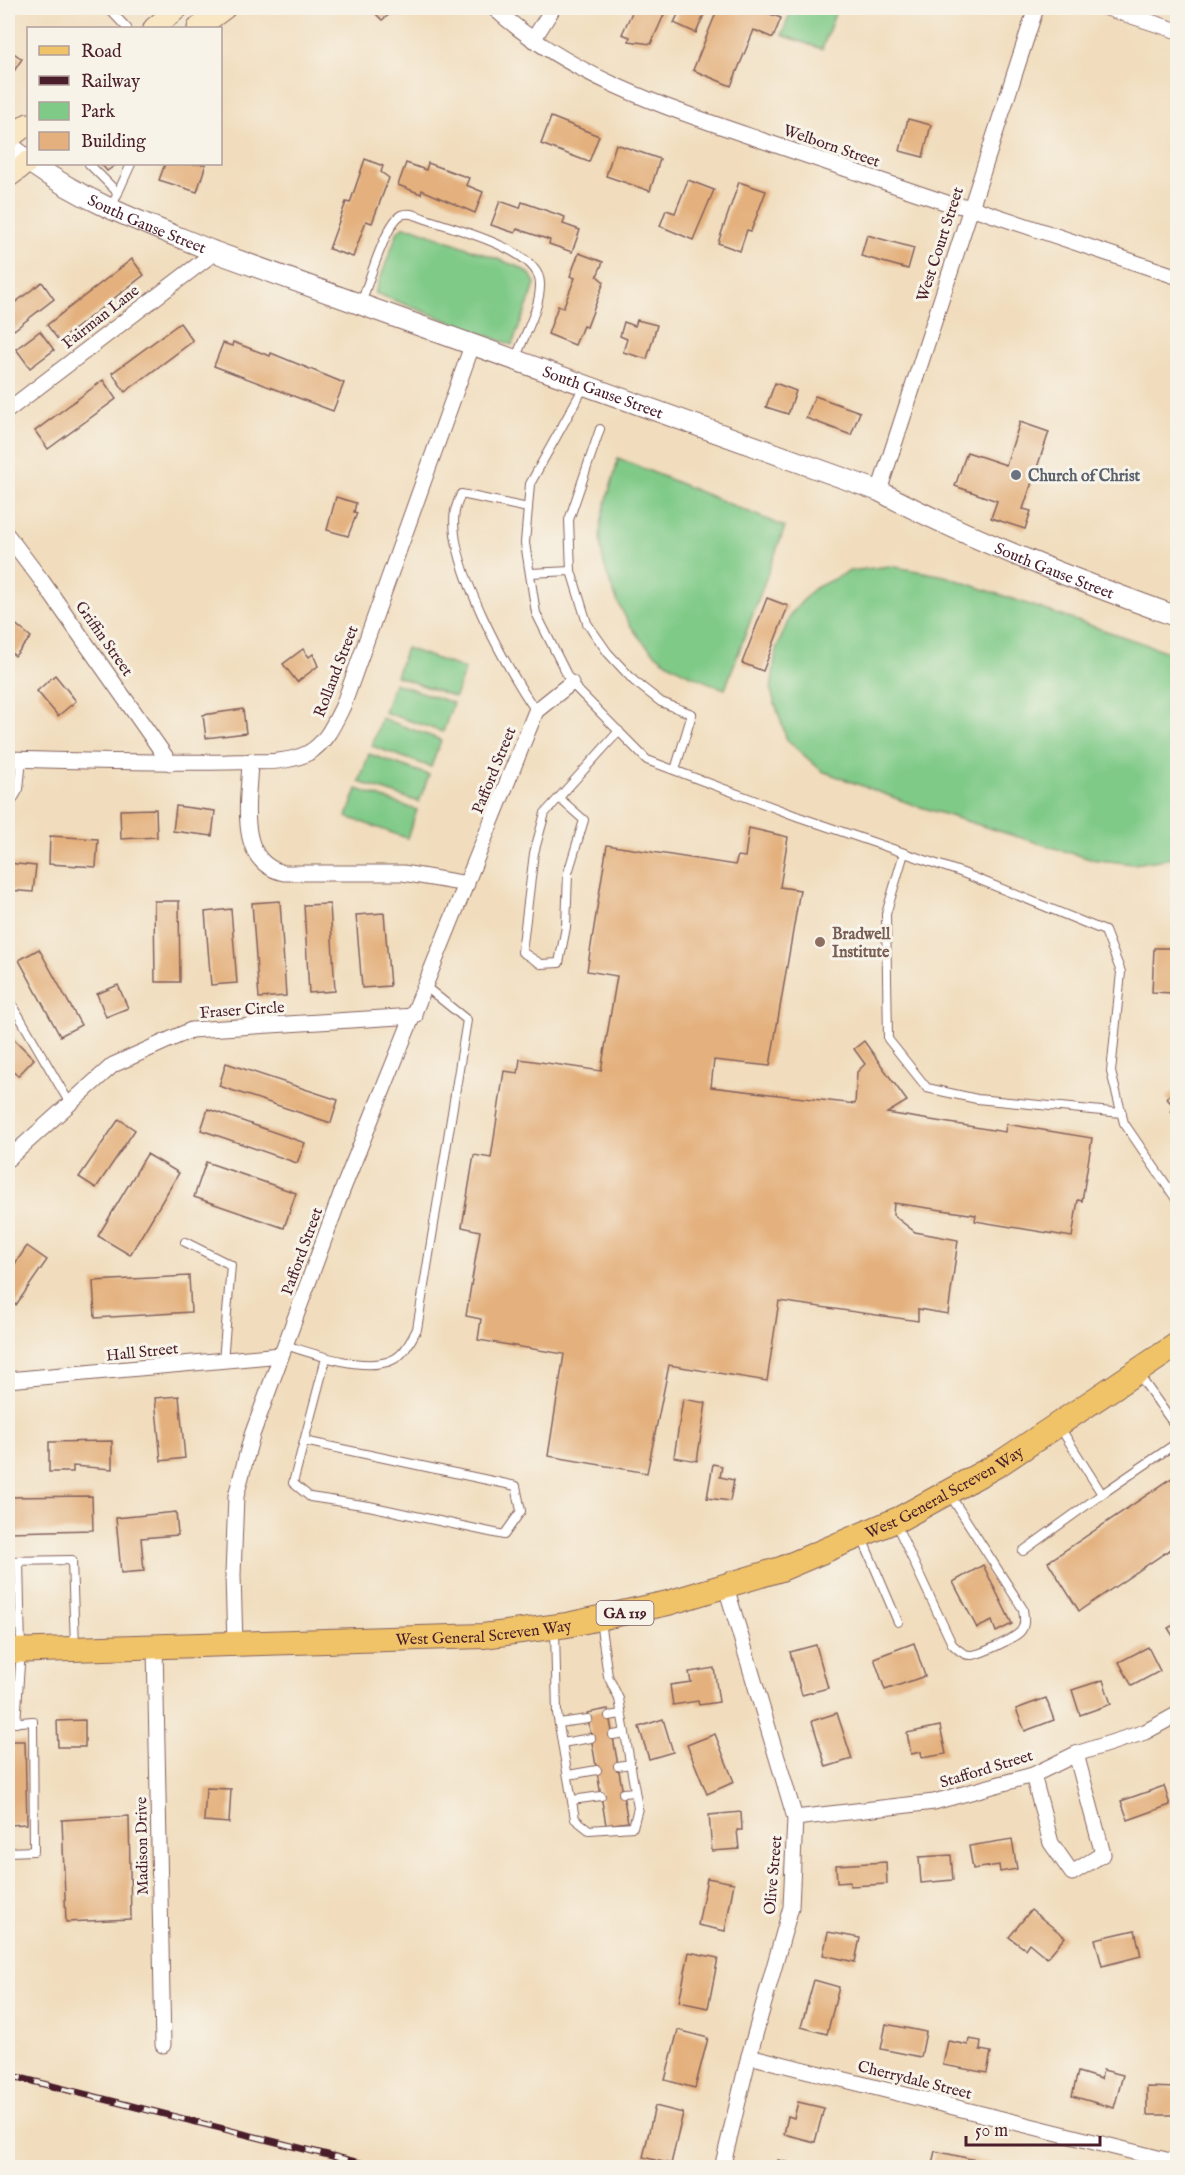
<svg xmlns="http://www.w3.org/2000/svg" width="1185" height="2175" viewBox="0 0 1185 2175" font-family="'IM FELL English',serif">
<style>
.green{fill:#80ca88;stroke:#65745a;stroke-width:1.5}
.building{fill:#e4b17e}
.lines{fill:none;stroke-linecap:round;stroke-linejoin:round}
.service-casing{stroke:#84625e;stroke-width:10}
.minor-casing{stroke:#84625e;stroke-width:17}
.tertiary-casing{stroke:#84625e;stroke-width:22}
.secondary-casing{stroke:#84625e;stroke-width:23}
.primary-casing{stroke:#84625e;stroke-width:26}
.service{stroke:#fff;stroke-width:8}
.minor{stroke:#fff;stroke-width:15}
.tertiary{stroke:#fff;stroke-width:20}
.secondary{stroke:#f9e7c3;stroke-width:21}
.primary{stroke:#f0c369;stroke-width:24}
.rail-casing{stroke:#4a1f2b;stroke-width:7}
.rail{stroke:#f7f3e8;stroke-width:4.5;stroke-dasharray:14;stroke-linecap:butt}
.worship-dot{fill:#6b7280;stroke:#f7f3e8;stroke-width:2}
.education-dot{fill:#8d6e63;stroke:#f7f3e8;stroke-width:2}
.labels{text-anchor:middle;stroke-width:6;stroke-linejoin:round;paint-order:stroke}
.shield{fill:#f7f3e8;stroke:#7e5f64;stroke-width:1.5}
.shield-label{font-size:15px;font-weight:bold;fill:#4a1f2b}
.street-label{font-size:16px;fill:#4a1f2b;stroke:#f7f3e8}
.worship-label{font-size:16px;font-weight:bold;fill:#5b616d;stroke:#f7f3e8;text-anchor:start}
.education-label{font-size:16px;font-weight:bold;fill:#785e54;stroke:#f7f3e8;text-anchor:start}
</style>
<rect width="100%" height="100%" fill="#f7f3e8"/>
<filter id="ink" filterUnits="userSpaceOnUse"><feTurbulence type="fractalNoise" baseFrequency=".0167" numOctaves="2"/><feDisplacementMap in="SourceGraphic" scale="12" xChannelSelector="R" yChannelSelector="G"/><feConvolveMatrix kernelMatrix="1 2 1 2 8 2 1 2 1" color-interpolation-filters="sRGB"/></filter>
<filter id="wash" filterUnits="userSpaceOnUse"><feTurbulence type="fractalNoise" baseFrequency=".008" numOctaves="4" result="noise"/><feDisplacementMap in="SourceGraphic" scale="24" xChannelSelector="R" yChannelSelector="G"/><feGaussianBlur stdDeviation="1.35" result="paint"/><feColorMatrix in="noise" values="0 0 0 0 0 0 0 0 0 0 0 0 0 0 0 0 0 1.4 0 .05"/><feComposite in="paint" operator="in"/></filter>
<g filter="url(#wash)">
<rect width="100%" height="100%" fill="#f1ddbd"/>
<g class="green">
<polygon points="792,8 837,8 822,49 782,35"/>
<polygon points="403,227 414,228 519,267 530,274 535,283 533,291 512,345 375,293 398,231"/>
<path d="M618,458L785,527L725,689C699,679 669,668 648,647C622,622 596,562 601,525C604,502 614,481 618,458Z"/>
<polygon points="890,566 945,576 1177,655 1177,857 1134,864 1090,859 914,805 822,771 787,740 771,691 776,650 791,614 813,589 850,571"/>
<polygon points="406,648 465,669 455,697 396,676"/>
<polygon points="394,683 453,703 443,732 384,712"/>
<polygon points="381,718 441,740 431,767 372,746"/>
<polygon points="369,754 429,775 419,802 359,782"/>
<polygon points="357,789 417,810 407,838 347,817"/>
</g>
<g id="blocks">
<g class="building">
<polygon points="370,8 398,8 382,20"/>
<polygon points="634,8 667,8 651,44 629,41 630,37 622,34"/>
<polygon points="681,8 707,8 696,33 674,23"/>
<polygon points="718,8 764,8 762,11 781,18 773,38 754,30 731,86 693,70"/>
<polygon points="8,49 22,59 8,80"/>
<polygon points="551,117 599,136 589,162 541,144"/>
<polygon points="908,119 931,125 923,157 900,151"/>
<polygon points="616,144 660,159 650,191 606,176"/>
<polygon points="365,159 383,166 381,172 389,178 372,223 366,221 353,257 329,249 346,202 350,203"/>
<polygon points="406,163 426,170 428,163 469,178 466,185 483,192 475,213 422,190 421,194 398,185"/>
<polygon points="101,164 117,164 107,171"/>
<polygon points="165,164 206,164 197,192 159,180"/>
<polygon points="688,180 714,190 693,240 660,226 666,210 675,213"/>
<polygon points="739,182 766,191 751,231 747,230 740,251 718,243"/>
<polygon points="500,201 520,208 522,202 565,217 563,224 580,230 572,252 549,244 550,240 517,229 515,233 491,225"/>
<polygon points="867,235 914,248 908,269 861,256"/>
<polygon points="579,253 603,262 597,276 604,282 587,327 583,326 575,345 548,334 558,306 563,308 575,278 570,276"/>
<polygon points="132,259 144,275 59,341 47,325"/>
<polygon points="42,282 54,299 14,330 8,322 8,308"/>
<polygon points="637,320 657,325 647,359 623,352 627,339 620,336 624,322 635,326"/>
<polygon points="180,323 193,341 125,392 112,373"/>
<polygon points="40,331 54,350 30,368 16,349"/>
<polygon points="233,342 270,356 271,353 344,383 333,411 214,366 223,343 232,346"/>
<polygon points="103,380 116,399 48,449 35,431"/>
<polygon points="775,383 796,391 788,414 766,407"/>
<polygon points="815,396 860,412 851,435 806,418"/>
<polygon points="1020,422 1049,432 1023,509 1031,511 1025,529 991,518 997,501 955,486 967,452 1006,465"/>
<polygon points="336,497 356,503 354,512 357,513 348,536 327,530"/>
<polygon points="767,598 788,606 763,671 742,663"/>
<polygon points="8,618 31,637 15,656 8,650"/>
<polygon points="303,649 309,657 313,654 318,666 297,682 283,664"/>
<polygon points="55,675 76,701 58,716 37,691"/>
<polygon points="243,709 246,733 206,738 203,715"/>
<polygon points="176,806 215,811 212,836 173,831"/>
<polygon points="156,809 157,837 121,839 120,810"/>
<polygon points="749,828 788,837 780,887 800,890 770,1066 714,1060 711,1087 855,1104 857,1072 865,1064 854,1049 864,1041 907,1101 887,1113 1005,1132 1006,1124 1092,1138 1082,1201 1078,1200 1072,1237 975,1221 976,1215 894,1203 893,1215 915,1232 958,1240 948,1314 918,1309 918,1321 779,1301 767,1381 669,1365 647,1473 548,1456 564,1354 478,1340 481,1319 466,1316 480,1231 462,1227 474,1155 491,1158 504,1071 518,1073 520,1059 601,1071 617,976 587,971 607,845 735,865 738,856 745,857"/>
<polygon points="50,836 98,839 96,867 49,864"/>
<polygon points="8,863 36,866 33,892 8,890"/>
<polygon points="154,901 179,901 180,982 155,982"/>
<polygon points="280,901 286,996 259,998 252,903"/>
<polygon points="330,904 335,991 309,993 304,905"/>
<polygon points="231,909 237,983 211,985 205,912"/>
<polygon points="384,913 390,986 362,988 356,915"/>
<polygon points="1154,948 1175,948 1173,993 1152,992"/>
<polygon points="39,949 81,1025 60,1036 19,960"/>
<polygon points="118,985 128,1008 106,1017 97,994"/>
<polygon points="8,1033 34,1059 18,1076 8,1067"/>
<polygon points="226,1063 338,1100 331,1123 219,1086"/>
<polygon points="1178,1087 1178,1116 1171,1111 1175,1107 1166,1098"/>
<polygon points="208,1109 305,1143 297,1163 201,1130"/>
<polygon points="119,1119 135,1130 96,1188 79,1177"/>
<polygon points="147,1154 179,1173 130,1255 98,1236"/>
<polygon points="206,1162 296,1193 284,1228 194,1197"/>
<polygon points="27,1246 47,1260 16,1305 8,1299 8,1274"/>
<polygon points="189,1276 191,1312 95,1318 93,1281"/>
<polygon points="179,1396 185,1458 161,1461 155,1398"/>
<polygon points="683,1399 706,1403 697,1461 674,1457"/>
<polygon points="112,1441 112,1469 73,1466 73,1472 49,1472 49,1442"/>
<polygon points="713,1464 722,1466 720,1477 734,1480 730,1501 707,1498"/>
<polygon points="1178,1474 1178,1544 1079,1611 1048,1562"/>
<polygon points="92,1496 93,1530 8,1532 8,1497"/>
<polygon points="176,1512 178,1535 141,1538 144,1571 121,1573 116,1518"/>
<polygon points="983,1565 1012,1624 996,1632 992,1621 977,1628 953,1582"/>
<polygon points="1178,1623 1178,1644 1168,1628"/>
<polygon points="914,1643 925,1676 885,1690 874,1658"/>
<polygon points="816,1645 828,1688 802,1695 790,1652"/>
<polygon points="1148,1647 1160,1671 1132,1686 1119,1662"/>
<polygon points="714,1668 719,1702 699,1705 698,1701 673,1705 670,1685 691,1682 689,1672"/>
<polygon points="1103,1680 1111,1704 1080,1715 1072,1690"/>
<polygon points="1046,1698 1054,1720 1025,1731 1016,1709"/>
<polygon points="608,1709 628,1822 606,1825 587,1713"/>
<polygon points="837,1713 852,1759 826,1767 812,1721"/>
<polygon points="663,1719 673,1752 649,1759 639,1727"/>
<polygon points="85,1720 85,1747 58,1747 57,1721"/>
<polygon points="940,1726 946,1754 922,1758 921,1752 911,1754 907,1733"/>
<polygon points="715,1734 734,1782 707,1794 687,1745"/>
<polygon points="8,1741 25,1741 27,1824 8,1825"/>
<polygon points="1164,1786 1170,1805 1128,1820 1121,1801"/>
<polygon points="206,1788 231,1789 229,1823 204,1821"/>
<polygon points="741,1812 742,1830 737,1830 739,1849 712,1851 709,1815"/>
<polygon points="129,1816 131,1919 66,1922 62,1820"/>
<polygon points="1012,1839 1017,1869 1000,1872 999,1865 973,1869 969,1846"/>
<polygon points="951,1855 953,1880 921,1883 919,1857"/>
<polygon points="886,1862 887,1884 850,1886 850,1882 837,1883 836,1865"/>
<polygon points="707,1878 734,1883 725,1931 698,1925"/>
<polygon points="1031,1910 1065,1937 1047,1958 1029,1943 1025,1949 1009,1937"/>
<polygon points="1135,1930 1141,1956 1102,1966 1095,1939"/>
<polygon points="828,1932 860,1938 855,1962 823,1955"/>
<polygon points="689,1952 718,1958 708,2008 679,2002"/>
<polygon points="814,1980 839,1987 827,2034 801,2027"/>
<polygon points="886,2024 926,2032 921,2057 881,2049"/>
<polygon points="678,2030 708,2038 695,2088 665,2080"/>
<polygon points="969,2039 981,2041 980,2050 991,2052 987,2073 943,2065 948,2041 968,2045"/>
<polygon points="1103,2070 1123,2075 1114,2108 1072,2096 1078,2072 1101,2079"/>
<polygon points="1147,2087 1178,2088 1178,2115 1147,2115"/>
<polygon points="798,2102 824,2108 815,2142 784,2134 788,2116 794,2118"/>
<polygon points="655,2106 683,2113 671,2164 643,2157"/>
<polygon points="935,2151 999,2165 999,2168 931,2168"/>
<polygon points="778,2160 807,2167 806,2168 777,2168"/>
</g>
</g>
</g>
<g filter="url(#ink)">
<use href="#blocks" fill-opacity="0" stroke="#84625e" stroke-width="1.5"/>
<g class="lines">
<g class="service-casing">
<g id="service">
<polyline points="108,8 127,28"/>
<polyline points="89,164 118,193"/>
<polyline points="111,208 131,164"/>
<path d="M361,304C367,286 386,223 401,215C409,212 415,215 423,218C451,228 539,249 540,283C541,307 524,335 516,358"/>
<polyline points="585,385 530,484 525,543 536,613 571,683 647,760 799,817 963,873 1105,931 1121,972 1111,1072 1124,1123 1178,1202"/>
<polyline points="600,429 569,520 571,571 587,623 608,653 634,681 661,702 692,714 675,770"/>
<path d="M528,508L461,494C459,499 456,506 455,511C446,560 508,671 536,711"/>
<polyline points="530,573 571,571"/>
<polyline points="559,798 584,820 568,873 566,927 559,963 541,964 522,952 534,853 545,813 619,731"/>
<polyline points="8,808 19,789 22,759"/>
<polyline points="904,853 886,914 888,1039 927,1088 977,1099 1122,1113"/>
<polyline points="8,997 69,1102"/>
<polyline points="185,1242 231,1265 223,1361"/>
<path d="M285,1345C313,1353 378,1379 402,1353C408,1347 413,1337 417,1329L467,1020L426,987"/>
<polyline points="1139,1375 1178,1430"/>
<polyline points="1059,1426 1102,1494 1178,1442"/>
<polyline points="304,1441 516,1486 521,1511 504,1535 369,1506 310,1497 293,1483 326,1358"/>
<path d="M895,1522L952,1644C957,1649 964,1656 972,1655C982,1654 1013,1639 1020,1632C1026,1626 1024,1617 1023,1609L950,1495"/>
<polyline points="862,1538 898,1622"/>
<polyline points="1023,1551 1102,1494"/>
<polyline points="8,1561 72,1560 75,1647"/>
<polyline points="8,1590 19,1590"/>
<polyline points="555,1631 557,1713 575,1819 589,1830 633,1827 638,1808 619,1699 608,1676 600,1621"/>
<polyline points="609,1716 621,1714"/>
<polyline points="8,1723 33,1721 34,1851 8,1852"/>
<polyline points="16,1723 21,1650 19,1561"/>
<polyline points="559,1723 588,1719"/>
<polyline points="613,1735 625,1733"/>
<polyline points="562,1743 591,1738"/>
<polyline points="618,1766 630,1764"/>
<polyline points="568,1775 597,1770"/>
<polyline points="623,1793 635,1792"/>
<polyline points="572,1800 601,1796"/>
</g>
</g>
<g class="minor-casing">
<g id="minor">
<path d="M494,8C568,76 667,108 761,140C824,161 887,183 950,204L970,207L1178,277"/>
<polyline points="1107,8 1178,31"/>
<polyline points="533,40 553,8"/>
<polyline points="8,410 215,252"/>
<polyline points="879,491 1036,8"/>
<polyline points="8,536 42,581 170,763"/>
<path d="M8,759C81,761 154,763 227,762C252,761 285,765 308,753C326,743 334,724 343,706L473,343"/>
<path d="M250,761C249,799 235,862 284,873H403L467,884"/>
<polyline points="8,1159 113,1065 191,1030 415,1016"/>
<polyline points="8,1380 281,1355"/>
<polyline points="235,1644 233,1575 236,1496 252,1435 342,1191 536,711 571,683"/>
<polyline points="155,1646 163,2045"/>
<polyline points="1033,1775 1051,1843 1072,1873 1103,1854 1076,1754"/>
<polyline points="795,1818 934,1802 1033,1775 1076,1754 1145,1732 1178,1714"/>
<polyline points="749,2056 1178,2163"/>
<polyline points="722,2168 749,2056 791,1907 795,1818 726,1587"/>
</g>
</g>
<g class="tertiary-casing">
<g id="tertiary">
<polyline points="8,145 28,161"/>
<path id="s1" d="M32,164C88,204 152,226 215,252L879,491C975,542 1076,580 1178,617"/>
</g>
</g>
<g class="secondary-casing">
<g id="secondary">
<polyline points="154,28 178,8"/>
<polyline points="198,28 225,8"/>
<polyline points="8,139 28,124"/>
<polyline points="8,177 28,162"/>
</g>
</g>
<g class="primary-casing">
<g id="primary">
<path id="s2" d="M8,1651L483,1636L567,1625L668,1603L781,1569L901,1518L999,1464L1178,1344"/>
</g>
</g>
<use href="#service" class="service"/>
<use href="#minor" class="minor"/>
<use href="#tertiary" class="tertiary"/>
<use href="#secondary" class="secondary"/>
<use href="#primary" class="primary"/>
<g class="rail-casing">
<polyline id="rail" points="8,2075 380,2168"/>
</g>
<use href="#rail" class="rail"/>
</g>
</g>
<circle class="worship-dot" cx="1016" cy="475" r="6"/>
<circle class="education-dot" cx="820" cy="942" r="6"/>
<g class="labels">
<rect class="shield" x="596.5" y="1601" width="57" height="24" rx="4.5"/>
<g class="shield-label">
<text x="625" y="1618">GA 119</text>
</g>
<g class="street-label">
<text transform="translate(832 145) rotate(19)" y="6">Welborn Street</text>
<text dy="6" stroke="none"><textPath href="#s1" startOffset="130">South Gause Street</textPath></text>
<text transform="translate(939 244) rotate(-72)" y="6">West Court Street</text>
<text transform="translate(100 316) rotate(-38)" y="6">Fairman Lane</text>
<text dy="6" stroke="none"><textPath href="#s1" startOffset="616">South Gause Street</textPath></text>
<text dy="6" stroke="none"><textPath href="#s1" startOffset="1102">South Gause Street</textPath></text>
<text transform="translate(105 638) rotate(55)" y="6">Griffin Street</text>
<text transform="translate(335 671) rotate(-69)" y="6">Rolland Street</text>
<text transform="translate(493 770) rotate(-68)" y="6">Pafford Street</text>
<text transform="translate(242 1009) rotate(-4)" y="6">Fraser Circle</text>
<text transform="translate(301 1251) rotate(-70)" y="6">Pafford Street</text>
<text transform="translate(142 1351) rotate(-6)" y="6">Hall Street</text>
<text dy="6" stroke="none"><textPath href="#s2" startOffset="962">West General Screven Way</textPath></text>
<text dy="6" stroke="none"><textPath href="#s2" startOffset="476">West General Screven Way</textPath></text>
<text transform="translate(986 1768) rotate(-17)" y="6">Stafford Street</text>
<text transform="translate(141 1846) rotate(-91)" y="6">Madison Drive</text>
<text transform="translate(772 1875) rotate(-85)" y="6">Olive Street</text>
<text transform="translate(915 2079) rotate(14)" y="6">Cherrydale Street</text>
</g>
<g class="worship-label">
<text x="1028" y="481">Church of Christ</text>
</g>
<g class="education-label">
<text x="832" y="939">Bradwell<tspan x="832" dy="18">Institute</tspan></text>
</g>
</g>
<rect width="1185" height="2175" fill="none" stroke="#f7f3e8" stroke-width="30"/>
<rect x="27" y="27" width="195" height="138" fill="#f7f3e8" stroke="#b29e9c" stroke-width="1.5"/>
<rect x="39" y="46" width="30" height="9" fill="#f0c369" stroke="#b29e9c" stroke-width="1.5"/>
<text x="81" y="57" font-size="18" fill="#4a1f2b">Road</text>
<rect x="39" y="76" width="30" height="9" fill="#4a1f2b" stroke="#b29e9c" stroke-width="1.5"/>
<text x="81" y="87" font-size="18" fill="#4a1f2b">Railway</text>
<rect x="39" y="102" width="30" height="18" fill="#80ca88" stroke="#b29e9c" stroke-width="1.5"/>
<text x="81" y="117" font-size="18" fill="#4a1f2b">Park</text>
<rect x="39" y="132" width="30" height="18" fill="#e4b17e" stroke="#b29e9c" stroke-width="1.5"/>
<text x="81" y="147" font-size="18" fill="#4a1f2b">Building</text>
<path d="M966 2136v9h134v-9" fill="none" stroke="#4a1f2b" stroke-width="3"/>
<text x="975" y="2136" font-size="18" fill="#4a1f2b" stroke="#f7f3e8" stroke-width="4.5" paint-order="stroke">50 m</text>
</svg>
